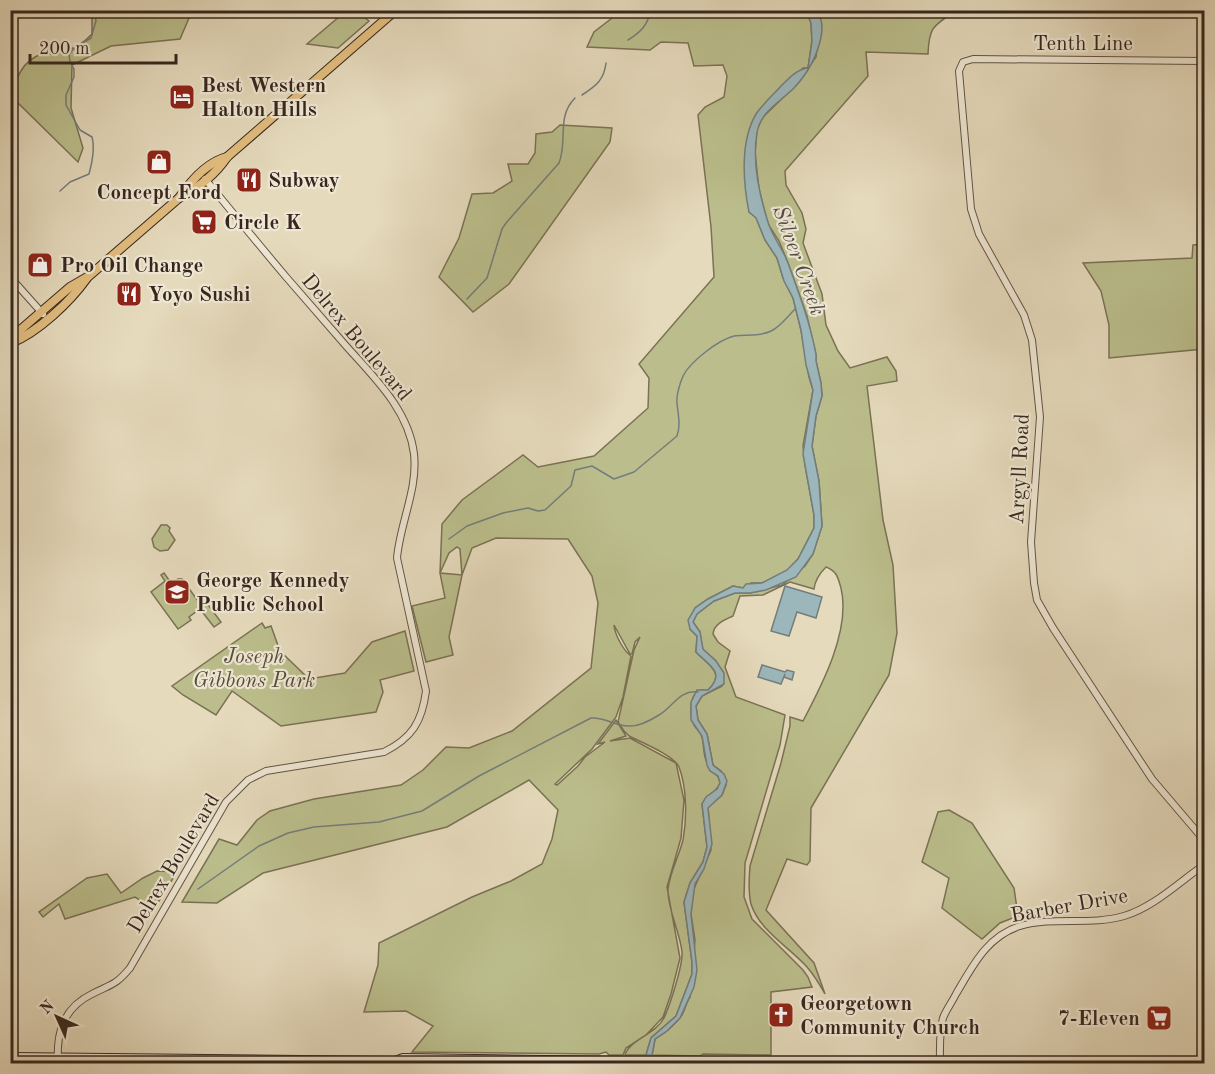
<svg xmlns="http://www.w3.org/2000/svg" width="1215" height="1074" viewBox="0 0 1215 1074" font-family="'Old Standard TT',serif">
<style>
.green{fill:#bbbe8c;stroke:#7a7255;stroke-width:1.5;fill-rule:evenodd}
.water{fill:#9cb7bc;stroke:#747d7d;stroke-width:1.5}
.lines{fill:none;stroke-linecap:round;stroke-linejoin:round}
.stream{stroke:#747d7d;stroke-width:1.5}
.tertiary-casing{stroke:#635346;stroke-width:8}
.secondary-casing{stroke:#38261e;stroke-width:10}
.primary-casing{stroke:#38261e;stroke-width:10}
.tertiary{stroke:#eee7d3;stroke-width:6}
.secondary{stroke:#eee7d3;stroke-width:8}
.primary{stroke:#e2bd7e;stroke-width:8}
.labels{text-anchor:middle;stroke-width:4.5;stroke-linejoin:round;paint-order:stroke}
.street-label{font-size:21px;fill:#38261e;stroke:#eee7d3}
.poi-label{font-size:21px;font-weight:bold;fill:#38261e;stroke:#eee7d3;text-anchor:start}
.park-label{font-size:21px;font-style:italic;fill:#594c3a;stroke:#eee7d3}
.water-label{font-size:22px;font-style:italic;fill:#514a46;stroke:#eee7d3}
</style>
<rect width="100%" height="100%" fill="#e5dabc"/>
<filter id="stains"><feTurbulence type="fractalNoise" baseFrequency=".00333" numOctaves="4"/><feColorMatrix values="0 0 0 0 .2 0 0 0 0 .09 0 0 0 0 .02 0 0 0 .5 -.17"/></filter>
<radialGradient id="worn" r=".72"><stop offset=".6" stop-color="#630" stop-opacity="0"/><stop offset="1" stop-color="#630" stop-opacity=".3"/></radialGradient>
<g class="green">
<path d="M92,11H192L180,39L111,46L72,65L71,108L83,148L78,162L17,102C9,87 21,65 35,57C42,53 52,55 59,53C71,50 84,43 92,34Z"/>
<polygon points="346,11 356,11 369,21 338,48 307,44"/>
<path d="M612,11H806L811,23L812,41L808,68H803L755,117L749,212L756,217L765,240L777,258L783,278L793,298L801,330L809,377L813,390L803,446L805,465L814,515V528L798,559L787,571L762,583H751L743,588L733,586L708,599L695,608L690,629L697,636L696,652C707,664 727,673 708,690C705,691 702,689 699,691C689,695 690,717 694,725C697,730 701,732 702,737C704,744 703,753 706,760C710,769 720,774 720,783C718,790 707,797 702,804L707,847L703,862L690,883L684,902L692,962V974L676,1016L651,1038L646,1055H625C629,1040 656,1034 664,1018C670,1005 683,965 682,952C680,932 667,908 668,889C670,872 679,856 683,840C687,818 687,788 679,767C675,756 641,742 629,736L624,731L618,722L634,650L640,637L635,642L632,654H630L614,625C615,635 623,650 631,656L623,697L616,717L592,749L555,784L557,785L578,766L585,757L605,742L598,744L616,720L626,736L610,741L630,738L676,763L684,800L681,838L667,887L680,958L671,994L663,1017L646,1035L626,1048L623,1055H609L606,1052L599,1054L412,1052L433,1026L406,1011L364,1012L378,965L379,943L472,897L511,881L542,864L552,839L558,810L529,780L447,827L263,873L217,903L182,902L219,839L237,845L257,820L270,811L314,799L401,785L423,770L446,747L469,748L512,731L591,668L598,603L592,576L568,539L496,538L472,548L462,575L449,637L453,655L426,662L412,606L445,598L440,573L442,524L462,500L523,455L538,467L594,456L648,408L649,378L639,364L714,277L711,227L698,115L705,107L724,97L727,76L723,65L694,66L688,43L661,42L650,50L587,47L594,32L616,15ZM457,547L460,549L462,575L440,573L449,553Z"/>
<path d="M817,11H956C933,26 929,27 928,54L866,52L868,76L785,171L786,185L802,213L806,229L803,243L822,294L826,325L838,351L850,368L887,357L896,371L897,381L867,386L883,520L893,565L897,633L889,675L811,808L810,861L807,865L787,859L766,910L814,963L825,994C820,985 814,975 807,967C789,947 759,930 751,904C748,892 749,878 750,866L781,763L790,726V717L803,721C822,685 851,630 841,588C838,578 837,571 826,567C819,574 815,580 814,589L790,582L763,595L740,596L733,616C724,620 714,624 713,634L718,642L730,651L725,667L736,697L785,715L780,745L745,863L744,897L752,919L803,970L808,977L812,987L771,992V1055L703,1054L700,1056L652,1055L655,1039C665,1033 675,1025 682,1015C685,1010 686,1003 690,997L695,940L691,914L693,891L711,850L708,807L722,795L726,785L721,771L713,765L707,734L698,720L696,706L702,696L722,686L716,661L702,649L700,632L693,622L697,614L714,601L735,593H750L782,585L805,566L813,554L822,526L819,481L812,446L816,416L822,396L821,383L816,361V355L807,316L788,263L779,241L768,224L759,189L755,153L757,129L763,117L793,88L816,57L820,16Z"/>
<polygon points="560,125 612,128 610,142 509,284 473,312 439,277 459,238 472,194 493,193 512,181 508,164 528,164 535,153 536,134 552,132"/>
<polygon points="1204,244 1204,349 1109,358 1109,325 1101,291 1083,263 1192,258 1193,245"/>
<polygon points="161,525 167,525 170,528 169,531 175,540 168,550 160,551 154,547 152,539"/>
<polygon points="164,573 171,583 178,579 182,579 201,605 206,602 221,622 214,627 200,609 189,617 191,620 178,629 151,592 165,581 161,575"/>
<polygon points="262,623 265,628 271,626 280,651 309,679 345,673 372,642 405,631 414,671 380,680 383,692 376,712 281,726 232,691 216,715 183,695 172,686"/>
<polygon points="949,810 972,823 1014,888 1018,916 1000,923 982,939 942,908 949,878 922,862 938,812"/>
<polygon points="157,871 177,872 154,909 135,897 65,919 59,904 43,917 39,912 87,878 107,874 121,893 143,878"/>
</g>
<g class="water">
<path d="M806,11H817C822,18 823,27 821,37C817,57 808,73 794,88C780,102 760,112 757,133C752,162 759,194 768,222C772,236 783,249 788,263C799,293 810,323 816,354V361L821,383L822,396L816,416L812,446L819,481L822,526L813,554L796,577L766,590L750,593H735L714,601L697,614L693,622L700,632L703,649L716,661L724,673V684L702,696L696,706L698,720L707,734L713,765L724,774L727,781L722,795L708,808L712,844L704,869L695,884L691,914L697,970L694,987L680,1018L667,1031L655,1039L652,1055H646L651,1038L676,1016L692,974V962L684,902L690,883L703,862L707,847L702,804L706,797L717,789L720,783L718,776L710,771L707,765L702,736L691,720V702L697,690H708C727,672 707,664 696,652L697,636L690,629L688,620L695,608L708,599L733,586L743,588L746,584L762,583L787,570L798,559L814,528V515L803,454L813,390L806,365L801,330L793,298L784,281L777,258L765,240L756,218L749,212C743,182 740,141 756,114C763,104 773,95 781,86C789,78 797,69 808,68L812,41L811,23Z"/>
<polygon points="785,586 822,597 816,618 797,612 789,636 771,631"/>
<polygon points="762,665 785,672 787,670 794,672 792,680 784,677 785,674 781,684 758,677"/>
</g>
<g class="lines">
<g class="stream">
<path d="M628,40C641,32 647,26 651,10"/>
<path d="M582,95C596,86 604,80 606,63"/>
<path d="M60,191L70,182L89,174C92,163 95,148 92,137L80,130L66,105V95L74,77V69L70,62L69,54L74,48L91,38L96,21L94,10"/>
<path d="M467,299L487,278L502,229L506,223L559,163C568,140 556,117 575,98"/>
<path d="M449,539L467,526L503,513L528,508L538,511L545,510L571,486L575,470L592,466L614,479L634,472L677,436C681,424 678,415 677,403C676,396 680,383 683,376C690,362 718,340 734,336C746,334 759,337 771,331C780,327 788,316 795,309"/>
<path d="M198,889L259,846L288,833L314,827L379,822L422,811L479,776L591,718C605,717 615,726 628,726C637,727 651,720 659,715C672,708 680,689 698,692"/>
</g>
<g class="tertiary-casing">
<g id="tertiary">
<polyline points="1204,61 973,59 963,62 959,71 971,209 979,234 1024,315 1032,340 1040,417 1031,542 1034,583 1037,600 1053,628 1152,779 1204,840"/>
<polyline points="10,277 43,314"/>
<path d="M58,1064C56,1033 63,1008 92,994C111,984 115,986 130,968L226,802L248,780L266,771L384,752C412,738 422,722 426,691L397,558C400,523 418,489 414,454C409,411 375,378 347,347C327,324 307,301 287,278C259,245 232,212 205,179"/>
<path d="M940,1064C940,1049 939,1032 943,1018C946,1010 952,1002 956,994C972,967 987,936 1020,926C1054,916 1090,926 1124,916C1154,907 1179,882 1204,865"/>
</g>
</g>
<g class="secondary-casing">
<g id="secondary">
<polyline points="10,1057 395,1061 398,1063"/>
<polyline points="395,1061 403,1058 697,1062 829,1061 1102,1064"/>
</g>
</g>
<g class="primary-casing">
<g id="primary">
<path d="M179,198C198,188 215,175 227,157L396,10"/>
<path d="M10,343L19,331L70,287L89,276L179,198C190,182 207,162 227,157"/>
<path d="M11,343C38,332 70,302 87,278"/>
</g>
</g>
<use href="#tertiary" class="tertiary"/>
<use href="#secondary" class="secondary"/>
<use href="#primary" class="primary"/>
</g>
<defs>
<g id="hotel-square" transform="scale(1.35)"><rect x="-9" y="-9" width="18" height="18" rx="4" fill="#8f2418" stroke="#eee7d3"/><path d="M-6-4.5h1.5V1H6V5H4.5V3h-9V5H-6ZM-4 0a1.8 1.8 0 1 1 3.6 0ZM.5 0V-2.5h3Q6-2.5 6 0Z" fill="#fff"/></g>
<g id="shop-square" transform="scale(1.35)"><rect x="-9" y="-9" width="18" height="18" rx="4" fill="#8f2418" stroke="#eee7d3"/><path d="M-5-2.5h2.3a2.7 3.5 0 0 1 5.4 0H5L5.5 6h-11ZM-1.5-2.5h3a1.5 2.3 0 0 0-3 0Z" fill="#fff"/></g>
<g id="restaurant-square" transform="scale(1.35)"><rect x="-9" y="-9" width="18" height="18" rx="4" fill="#8f2418" stroke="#eee7d3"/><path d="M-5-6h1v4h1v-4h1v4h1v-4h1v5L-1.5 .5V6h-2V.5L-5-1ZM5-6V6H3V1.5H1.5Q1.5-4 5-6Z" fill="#fff"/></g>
<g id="supermarket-square" transform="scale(1.35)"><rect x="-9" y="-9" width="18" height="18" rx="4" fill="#8f2418" stroke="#eee7d3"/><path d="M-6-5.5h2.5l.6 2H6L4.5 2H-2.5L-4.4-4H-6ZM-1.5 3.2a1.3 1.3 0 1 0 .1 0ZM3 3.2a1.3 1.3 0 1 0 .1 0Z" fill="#fff"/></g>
<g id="school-square" transform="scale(1.35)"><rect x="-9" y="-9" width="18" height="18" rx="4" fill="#8f2418" stroke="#eee7d3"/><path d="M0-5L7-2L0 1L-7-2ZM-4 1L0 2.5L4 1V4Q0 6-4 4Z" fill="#fff"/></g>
<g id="church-square" transform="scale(1.35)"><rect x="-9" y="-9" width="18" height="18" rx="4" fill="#8f2418" stroke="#eee7d3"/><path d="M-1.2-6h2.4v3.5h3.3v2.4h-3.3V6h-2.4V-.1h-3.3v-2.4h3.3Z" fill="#fff"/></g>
</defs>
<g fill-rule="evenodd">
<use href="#hotel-square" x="182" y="97"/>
<use href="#shop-square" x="159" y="162"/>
<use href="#restaurant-square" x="249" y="180"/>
<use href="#supermarket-square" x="204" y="222"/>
<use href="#shop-square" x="40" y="265"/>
<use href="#restaurant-square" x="129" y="294"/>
<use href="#school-square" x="177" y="592"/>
<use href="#church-square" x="781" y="1015"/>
<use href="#supermarket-square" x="1159" y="1018"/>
</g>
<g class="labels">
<g class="street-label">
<text x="1083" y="50">Tenth Line</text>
<text transform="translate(357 337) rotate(50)" y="7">Delrex Boulevard</text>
<text transform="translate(1019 469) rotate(-87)" y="7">Argyll Road</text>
<text transform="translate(173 863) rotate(-59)" y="7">Delrex Boulevard</text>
<text transform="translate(1069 905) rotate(-10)" y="7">Barber Drive</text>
</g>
<g class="poi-label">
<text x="201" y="92">Best Western<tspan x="201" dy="24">Halton Hills</tspan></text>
<text x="268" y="187">Subway</text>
<text x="159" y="199" text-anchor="middle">Concept Ford</text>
<text x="224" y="229">Circle K</text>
<text x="60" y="272">Pro Oil Change</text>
<text x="148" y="301">Yoyo Sushi</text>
<text x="196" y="587">George Kennedy<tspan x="196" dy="24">Public School</tspan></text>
<text x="800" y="1010">Georgetown<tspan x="800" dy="24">Community Church</tspan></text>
<text x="1140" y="1025" text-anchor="end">7-Eleven</text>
</g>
<g class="park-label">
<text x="254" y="663">Joseph<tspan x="254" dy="24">Gibbons Park</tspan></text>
</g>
<g class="water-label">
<text transform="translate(800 260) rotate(70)" y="8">Silver Creek</text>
</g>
</g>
<rect width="1215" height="1074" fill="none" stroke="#e5dabc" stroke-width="36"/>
<rect x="12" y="12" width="1191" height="1050" fill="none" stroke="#38261e" stroke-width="3"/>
<rect x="18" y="18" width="1179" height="1038" fill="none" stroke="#38261e" stroke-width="1.5"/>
<g transform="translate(57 1017) rotate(315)" stroke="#eee7d3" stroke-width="4.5" paint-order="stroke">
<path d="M0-4.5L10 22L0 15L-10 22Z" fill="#38261e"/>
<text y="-9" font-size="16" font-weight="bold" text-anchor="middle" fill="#38261e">N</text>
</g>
<path d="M30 54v9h146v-9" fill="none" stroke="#38261e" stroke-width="3"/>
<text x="39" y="54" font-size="18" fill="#38261e" stroke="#eee7d3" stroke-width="4.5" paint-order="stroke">200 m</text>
<rect width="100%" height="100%" filter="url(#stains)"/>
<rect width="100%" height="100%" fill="url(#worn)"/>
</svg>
